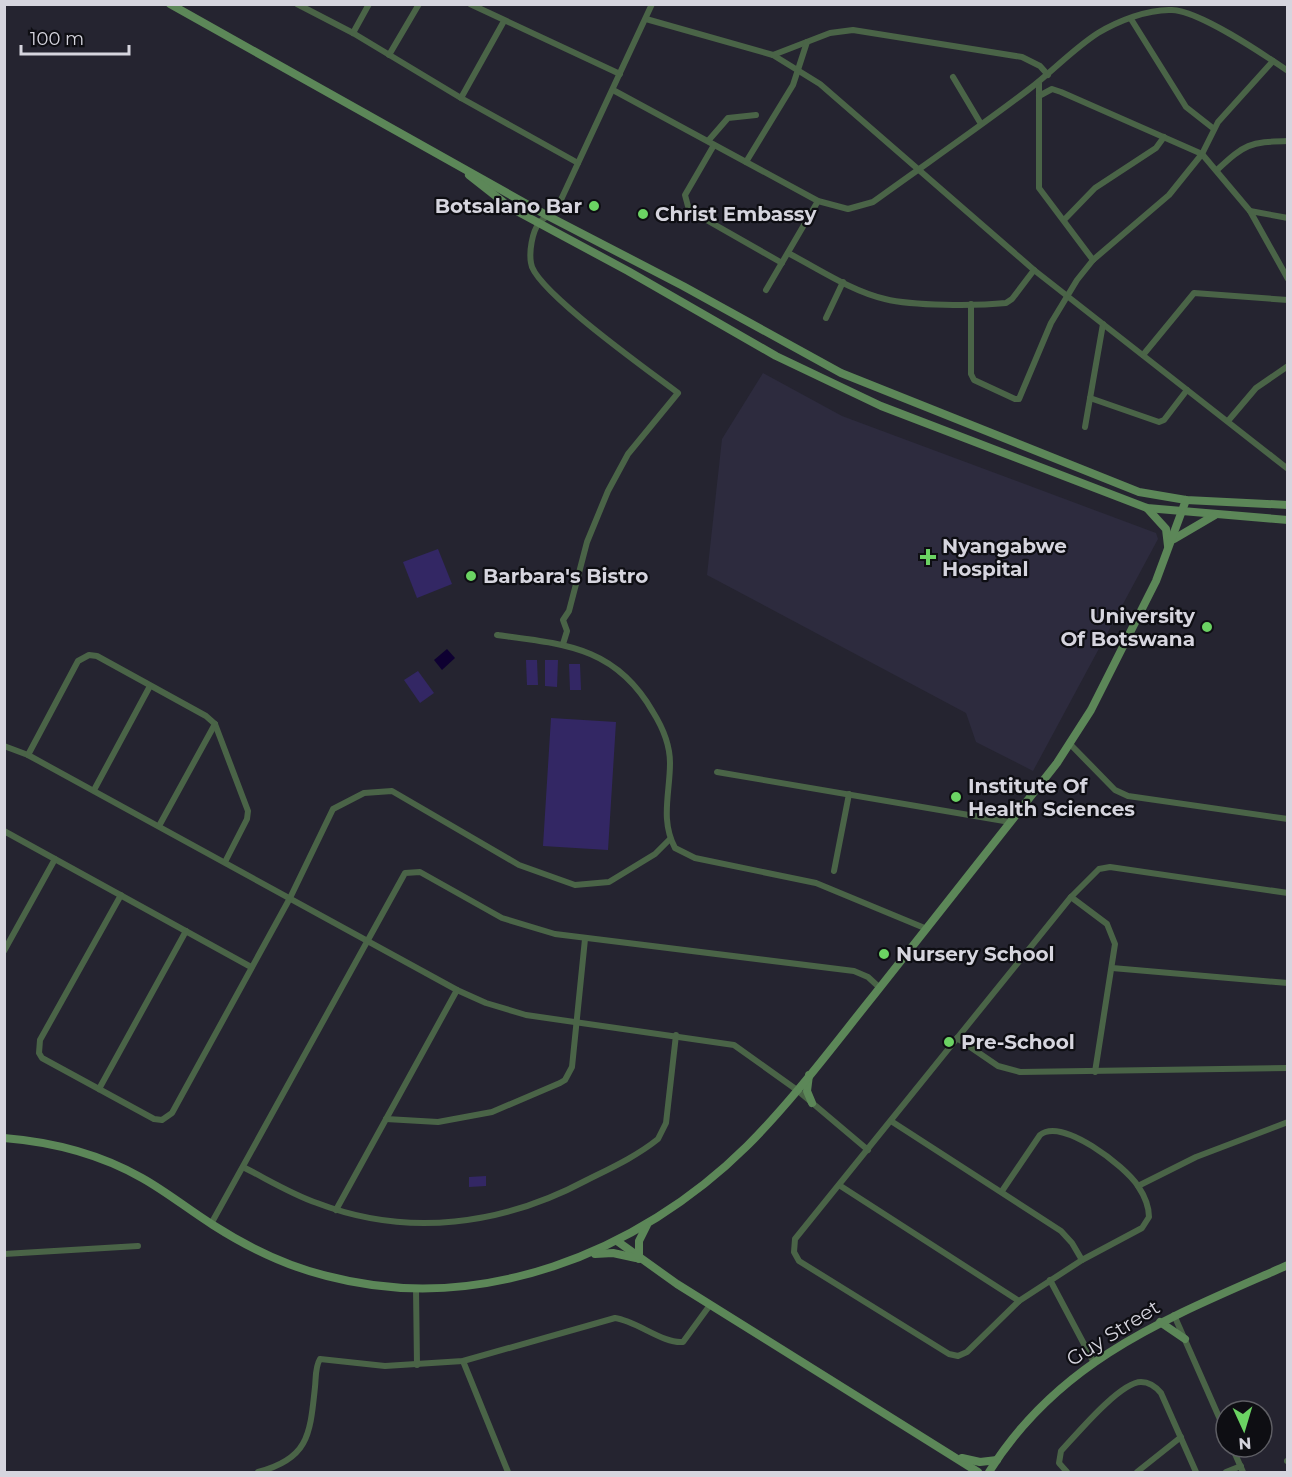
<svg xmlns="http://www.w3.org/2000/svg" width="1292" height="1477" viewBox="0 0 1292 1477" font-family="Montserrat,sans-serif">
<style>
.built{fill:#2d2b3e}
.green{fill:#332764}
.water{fill:#0e0031}
.lines{fill:none;stroke-linecap:round;stroke-linejoin:round}
.street{stroke:#4a6447;stroke-width:6}
.secondary{stroke:#5c8758;stroke-width:8}
.poi-dot{fill:#6bd363;stroke:#0e0e13;stroke-width:2}
.labels{text-anchor:middle;stroke-width:4.5;stroke-linejoin:round;paint-order:stroke}
.poi-label{font-size:20px;font-weight:bold;fill:#d6d5de;stroke:#0e0e13;text-anchor:start}
.street-label{font-size:20px;fill:#d6d5de;stroke:#0e0e13}
</style>
<rect width="100%" height="100%" fill="#252430"/>
<polygon class="built" points="763,373 842,416 1156,533 1158,539 1033,771 976,742 966,713 707,575 722,439"/>
<g class="green">
<polygon points="438,549 452,584 417,598 403,562"/>
<polygon points="526,660 537,660 538,685 527,685"/>
<polygon points="545,660 558,660 557,687 545,686"/>
<polygon points="569,664 580,664 581,690 570,690"/>
<polygon points="418,671 434,693 420,703 404,680"/>
<polygon points="551,718 616,722 608,850 543,846"/>
<polygon points="486,1176 486,1186 469,1187 469,1177"/>
</g>
<polygon class="water" points="447,649 455,658 442,670 434,660"/>
<g class="lines">
<g class="street">
<polyline points="297,4 353,33 461,98 578,163"/>
<polyline points="470,4 620,74"/>
<polyline points="646,19 773,55 820,84 1034,270 1288,469"/>
<polyline points="1131,19 1186,107 1214,129"/>
<polyline points="353,33 369,4"/>
<polyline points="389,55 419,4"/>
<polyline points="773,55 830,33 853,30 1022,57 1040,66 1048,75"/>
<polyline points="953,77 981,124"/>
<polyline points="1039,82 1039,188 1093,260"/>
<path d="M613,90L818,201L848,209L873,202C924,165 977,129 1028,90C1052,72 1073,49 1098,33C1118,21 1148,9 1172,10C1200,11 1263,54 1288,71"/>
<polyline points="1039,96 1052,89 1061,92 1202,154 1250,211 1288,279"/>
<polyline points="461,98 504,21"/>
<polyline points="708,141 728,118 756,115"/>
<polyline points="714,145 685,195 689,210 782,263"/>
<polyline points="746,162 793,85 807,42"/>
<path d="M1217,170C1245,144 1249,142 1288,141"/>
<polyline points="1250,211 1288,218"/>
<polyline points="1064,220 1095,188 1156,148 1164,137"/>
<path d="M788,253C819,269 851,291 885,299C913,306 976,306 1006,303L1012,299L1034,270"/>
<polyline points="766,290 818,201"/>
<polyline points="971,304 971,374 974,380 1015,399 1019,399 1051,323 1077,280 1093,260 1169,195 1202,154 1218,122 1273,61"/>
<polyline points="826,318 843,282"/>
<polyline points="1143,355 1194,293 1288,300"/>
<polyline points="1090,398 1159,422 1164,420 1187,390"/>
<polyline points="1228,421 1256,388 1288,366"/>
<polyline points="1085,427 1103,324"/>
<path d="M534,640L497,635C565,644 616,647 653,712C663,728 670,744 670,763C670,793 660,820 675,848L695,858L816,883L927,929"/>
<path d="M563,644L567,631L563,620L569,611L587,542L608,491L628,454L678,393C652,373 533,289 531,263C529,252 532,232 539,223C545,216 554,213 559,204L652,4"/>
<polyline points="1070,744 1115,790 1128,796 1288,819"/>
<polyline points="4,746 28,755 457,990 486,1003 526,1015 734,1045 797,1090 868,1150"/>
<polyline points="28,755 78,661 89,655 97,656 206,716 215,724 248,811 247,819 225,862"/>
<polyline points="717,772 1010,822"/>
<polyline points="94,790 150,686"/>
<polyline points="159,826 215,724"/>
<polyline points="4,831 251,967"/>
<polyline points="834,871 849,794"/>
<polyline points="121,895 40,1040 39,1053 42,1058 154,1119 162,1120 172,1113 290,898 333,809 364,793 392,791 519,865 575,885 609,882 655,854 670,839"/>
<polyline points="1071,897 1107,924 1115,944 1095,1072"/>
<polyline points="4,951 55,859"/>
<polyline points="1112,968 1288,983"/>
<polyline points="957,1038 998,1066 1020,1072 1288,1068"/>
<polyline points="99,1089 186,931"/>
<polyline points="386,1119 438,1122 492,1112 560,1083 565,1080 572,1067 585,939"/>
<polyline points="891,1121 1061,1231 1072,1243 1082,1260"/>
<path d="M243,1167C267,1179 291,1194 317,1203C408,1238 503,1225 587,1180C611,1168 637,1156 658,1139L666,1123L676,1035"/>
<polyline points="839,1185 1019,1301"/>
<polyline points="1138,1186 1196,1157 1288,1122"/>
<path d="M1002,1191L1040,1135C1062,1117 1125,1166 1138,1186C1144,1195 1149,1206 1149,1217L1142,1228L1082,1260L1019,1301L967,1352L958,1356L949,1354L799,1261L794,1252L795,1239L1071,897L1099,869L1110,867L1288,893"/>
<polyline points="336,1210 457,990"/>
<polyline points="211,1224 405,873 420,872 502,918 555,934 854,971 868,977 880,988"/>
<polyline points="4,1254 138,1246"/>
<polyline points="1050,1280 1093,1361"/>
<polyline points="416,1288 417,1365"/>
<polyline points="1174,1315 1226,1433"/>
<polyline points="463,1361 508,1472"/>
<polyline points="1232,1447 1243,1472"/>
<polyline points="1287,1461 1288,1461"/>
<path d="M258,1472C309,1459 310,1434 315,1387C316,1378 315,1367 320,1359L385,1366L463,1361L615,1318C637,1321 663,1344 683,1342L710,1305"/>
<path d="M1067,1472L1059,1463L1061,1451C1076,1435 1120,1382 1141,1382C1149,1382 1156,1387 1161,1393L1196,1472"/>
<polyline points="1137,1472 1181,1437"/>
<polyline points="1226,1472 1241,1466"/>
</g>
<g class="secondary">
<polyline points="170,4 548,216 683,286 841,373 1139,492 1186,500 1288,505"/>
<polyline points="469,175 511,208 628,271 776,356 881,406 1147,508 1288,520"/>
<polyline points="1147,508 1166,529 1168,546"/>
<polyline points="1174,539 1215,515"/>
<polyline points="809,1075 807,1091 812,1103"/>
<path d="M4,1138C53,1142 100,1154 142,1178C167,1192 189,1210 213,1225C249,1248 286,1266 327,1276C479,1316 638,1254 747,1146C793,1100 833,1046 874,995C935,918 996,840 1057,763L1091,710L1156,581L1186,500"/>
<polyline points="617,1241 677,1284 978,1472"/>
<polyline points="595,1254 613,1253 636,1258"/>
<polyline points="639,1259 639,1241 647,1225"/>
<polyline points="1160,1322 1185,1339"/>
<polyline points="962,1458 980,1462 997,1460"/>
<path d="M989,1472C1060,1358 1170,1317 1288,1265"/>
</g>
</g>
<g class="poi-dot">
<circle cx="594" cy="206" r="6"/>
<circle cx="643" cy="214" r="6"/>
<path d="M925 548h6v6h6v6h-6v6h-6v-6h-6v-6h6z"/>
<circle cx="471" cy="576" r="6"/>
<circle cx="1207" cy="627" r="6"/>
<circle cx="956" cy="797" r="6"/>
<circle cx="884" cy="954" r="6"/>
<circle cx="949" cy="1042" r="6"/>
</g>
<g class="labels">
<g class="poi-label">
<text x="582" y="213" text-anchor="end">Botsalano Bar</text>
<text x="655" y="221">Christ Embassy</text>
<text x="942" y="553">Nyangabwe<tspan x="942" dy="23">Hospital</tspan></text>
<text x="483" y="583">Barbara's Bistro</text>
<text x="1195" y="623" text-anchor="end">University<tspan x="1195" dy="23">Of Botswana</tspan></text>
<text x="968" y="793">Institute Of<tspan x="968" dy="23">Health Sciences</tspan></text>
<text x="896" y="961">Nursery School</text>
<text x="961" y="1049">Pre-School</text>
</g>
<g class="street-label">
<text transform="translate(1113 1333) rotate(-32)" y="7">Guy Street</text>
</g>
</g>
<rect width="1292" height="1477" fill="none" stroke="#d6d5de" stroke-width="12"/>
<g transform="translate(1244 1429) rotate(176)"><circle r="28" fill="#0e0e13" stroke="#5e5e64" stroke-width="1.5"/>
<path d="M0-4.5L10 22L0 15L-10 22Z" fill="#6bd363"/>
<text y="-9" font-size="16" font-weight="bold" text-anchor="middle" fill="#d6d5de">N</text>
</g>
<path d="M21 45v9h108v-9" fill="none" stroke="#d6d5de" stroke-width="3"/>
<text x="30" y="45" font-size="18" fill="#d6d5de" stroke="#0e0e13" stroke-width="4.5" paint-order="stroke">100 m</text>
</svg>
